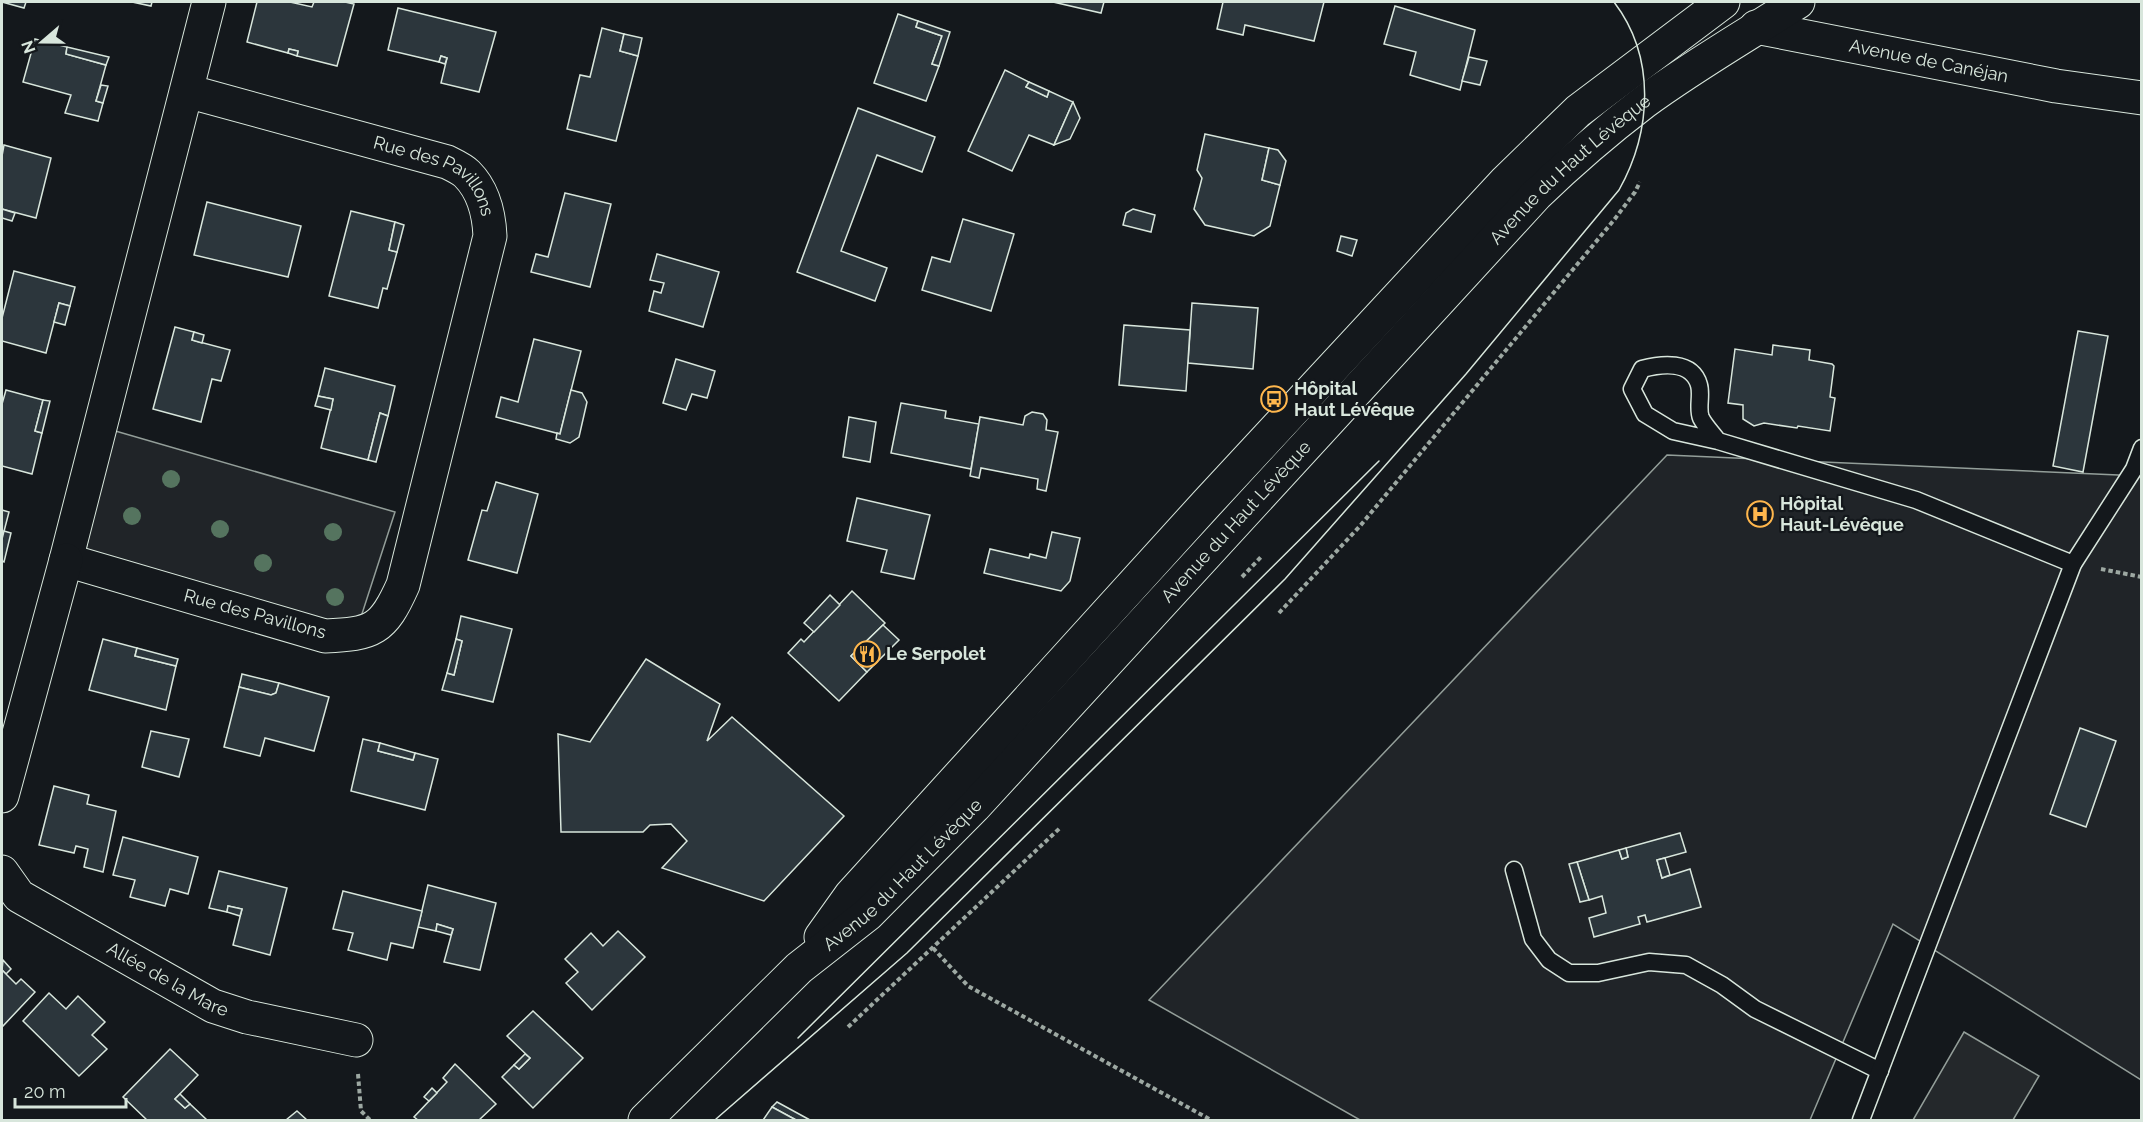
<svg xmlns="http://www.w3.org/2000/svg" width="2143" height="1122" viewBox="0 0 2143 1122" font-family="Raleway,sans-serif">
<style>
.green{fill:#202428;stroke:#939e99;stroke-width:1.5}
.parking{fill:#24282b;stroke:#939e99;stroke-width:1.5}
.building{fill:#2c363c;stroke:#d8e6dc;stroke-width:1.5}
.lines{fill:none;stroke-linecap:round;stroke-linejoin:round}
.lane-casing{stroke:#d8e6dc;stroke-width:19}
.street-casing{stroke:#d8e6dc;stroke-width:35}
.secondary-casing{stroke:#d8e6dc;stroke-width:35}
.path{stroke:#9da8a2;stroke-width:4;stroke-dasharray:4.5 3;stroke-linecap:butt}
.lane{stroke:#14181c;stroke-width:16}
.street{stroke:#14181c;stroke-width:33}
.secondary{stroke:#14181c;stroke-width:33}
.tram{stroke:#d8e6dc;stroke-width:1.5}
.tree{fill:#55745f}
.labels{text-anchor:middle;stroke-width:4.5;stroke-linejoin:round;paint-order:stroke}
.street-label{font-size:18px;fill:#d8e6dc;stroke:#14181c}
.poi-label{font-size:18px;font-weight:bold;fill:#d8e6dc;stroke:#14181c;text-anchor:start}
</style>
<rect width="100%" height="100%" fill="#14181c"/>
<g class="green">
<polygon points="112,430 395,512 360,620 346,627 85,554"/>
<polygon points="1667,455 2141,476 2141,1080 1893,924 1810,1120 1360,1120 1149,1000"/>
</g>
<polygon class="parking" points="1964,1032 2039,1076 2013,1120 1913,1120"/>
<g class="building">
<polygon points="2,2 26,2 24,8"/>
<polygon points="132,2 152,2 151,6"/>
<polygon points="257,2 290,2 312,7 314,2 345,2 354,4 337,66 297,56 298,51 289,49 288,53 247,42"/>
<polygon points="1053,2 1104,2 1101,13"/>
<polygon points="1223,2 1324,2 1314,41 1245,25 1243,35 1217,29"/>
<polygon points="1395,6 1475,30 1460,90 1410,75 1416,52 1384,44"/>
<polygon points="398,8 496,32 479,92 441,83 447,58 441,56 439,62 388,50"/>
<polygon points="898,14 918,21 916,27 942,36 932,64 939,66 926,101 874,83"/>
<polygon points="918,21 950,32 939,66 932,64 942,36 916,27"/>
<polygon points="602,28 624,34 620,51 638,56 616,141 567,129 580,75 590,77"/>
<polygon points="624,34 642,38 638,56 620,51"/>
<polygon points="35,39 67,47 66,54 106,65 96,101 103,103 98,121 65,113 71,95 23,82"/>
<polygon points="67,47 109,57 106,65 66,54"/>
<polygon points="289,49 298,51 297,56 288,53"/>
<polygon points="441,56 447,58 445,64 439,62"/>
<polygon points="1469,57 1487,61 1480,85 1462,81"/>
<polygon points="1005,70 1029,82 1026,87 1047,97 1049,91 1073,102 1054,145 1029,135 1012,171 968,151"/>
<polygon points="1029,82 1049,91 1047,97 1026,87"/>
<polygon points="101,85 108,86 103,103 96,101"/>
<polygon points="1073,102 1080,118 1070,139 1054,145"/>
<polygon points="858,108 935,137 922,172 877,155 841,251 887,268 875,301 797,272"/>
<polygon points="1205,134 1269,148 1262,180 1280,185 1270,226 1254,236 1205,225 1194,209 1202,178 1197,170"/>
<polygon points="4,145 51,158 36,218 2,209 2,156"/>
<polygon points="1269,148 1278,150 1286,161 1280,185 1262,180"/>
<polygon points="565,193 611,204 590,287 531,272 536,254 548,257"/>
<polygon points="207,202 301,226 288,277 194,255"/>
<polygon points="2,209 15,213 12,221 2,218"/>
<polygon points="1133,209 1155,215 1151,232 1123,225 1126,213"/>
<polygon points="351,211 395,222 389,250 397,252 387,289 383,288 378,308 329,296"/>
<polygon points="963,219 1014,234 991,311 922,290 932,257 950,262"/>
<polygon points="395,222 404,225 397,252 389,250"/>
<polygon points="1341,236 1357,240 1352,256 1337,251"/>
<polygon points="657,254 719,272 703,327 649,311 654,291 661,293 664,283 650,280"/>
<polygon points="14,271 75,287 70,306 59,303 46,353 2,341 2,318"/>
<polygon points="59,303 70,306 65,325 54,322"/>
<polygon points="1192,303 1258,308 1253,369 1188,363"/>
<polygon points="1124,325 1190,330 1186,391 1119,385"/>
<polygon points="175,327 194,332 192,340 230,350 221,381 212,379 201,422 153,409"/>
<polygon points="2078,331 2108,336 2083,472 2053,466"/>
<polygon points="194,332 204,335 202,343 192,340"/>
<polygon points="534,339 581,351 560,434 496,417 501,397 518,402"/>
<polygon points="1773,345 1810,350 1809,360 1832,364 1834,366 1830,397 1835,398 1830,431 1798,426 1797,428 1764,423 1754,426 1743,419 1743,405 1728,403 1735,349 1772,355"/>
<polygon points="676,359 715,371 707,398 692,394 686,410 663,403"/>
<polygon points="325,368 395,386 388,416 380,413 368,460 321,448 333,399 318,396"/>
<polygon points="6,390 43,400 35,431 42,433 32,474 2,466 2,404"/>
<polygon points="571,390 582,393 587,402 579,437 570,443 556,439 557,433 560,434"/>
<polygon points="318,396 333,399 331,410 315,406"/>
<polygon points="43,400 50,401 42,433 35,431"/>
<polygon points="901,403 946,411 945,418 979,424 971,469 891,453"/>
<polygon points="1032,412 1043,414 1047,420 1046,430 1058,432 1046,491 1037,489 1038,479 981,468 979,478 970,476 980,417 1023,425 1025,416"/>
<polygon points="380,413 388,416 376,462 368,460"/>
<polygon points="849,417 876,422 870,462 843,457"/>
<polygon points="496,482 538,494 517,573 468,560 482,510 487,511"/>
<polygon points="857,498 930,515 914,579 881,572 887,550 847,541"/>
<polygon points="2,510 9,512 2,539"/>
<polygon points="4,531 11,533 4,562 2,561 2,539"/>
<polygon points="1052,532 1080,538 1070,581 1061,591 984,573 990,549 1029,558 1030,554 1046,558"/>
<polygon points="852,591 885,623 851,656 867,672 839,701 788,653 801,639 804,642"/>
<polygon points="830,595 840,605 814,632 804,623"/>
<polygon points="461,616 512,629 493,702 442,690 447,673 454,675 462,641 456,639"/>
<polygon points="883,625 899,640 867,672 851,656"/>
<polygon points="103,639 137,648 135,656 176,666 166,710 89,690"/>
<polygon points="456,639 462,641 454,675 447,673"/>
<polygon points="137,648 178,659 176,666 135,656"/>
<polygon points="646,659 720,704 707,741 732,717 844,816 764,901 662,868 687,841 671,824 650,825 643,832 561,832 558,734 590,742"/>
<polygon points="242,674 279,683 276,693 271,695 239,687"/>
<polygon points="279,683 329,697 314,751 265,738 260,756 224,747 239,687 271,695 276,693"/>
<polygon points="2080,728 2116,741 2086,827 2050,814"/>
<polygon points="151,731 189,739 179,777 142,767"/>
<polygon points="363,739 380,743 378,751 413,760 415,753 438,759 425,810 351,791"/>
<polygon points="380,743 415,753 413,760 378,751"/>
<polygon points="54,786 89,795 87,804 116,811 103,872 84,867 88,849 76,846 74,853 39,845"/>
<polygon points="1680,833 1686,852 1657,860 1662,878 1690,869 1701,907 1647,922 1645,915 1638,917 1640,924 1594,937 1589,918 1606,913 1602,896 1589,900 1577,862 1619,850 1622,859 1628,857 1626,848"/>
<polygon points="123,837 198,857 188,894 170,889 165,906 130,897 135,880 113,875"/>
<polygon points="1626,848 1628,857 1622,859 1619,850"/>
<polygon points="1665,858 1670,875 1662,878 1657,860"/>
<polygon points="1577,862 1589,900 1580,902 1569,864"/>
<polygon points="219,871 287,888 270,955 233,945 242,909 228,906 227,912 209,908"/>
<polygon points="428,885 496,903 480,970 444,962 453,929 437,924 436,931 418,927"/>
<polygon points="343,891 422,911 413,948 391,943 387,960 348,950 353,933 333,929"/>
<polygon points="228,906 242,909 240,916 227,912"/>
<polygon points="437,924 453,929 451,935 436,931"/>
<polygon points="618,931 645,957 592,1010 566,983 578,972 565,959 591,933 603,946"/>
<polygon points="3,960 11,969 6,974 2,970"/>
<polygon points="2,970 16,984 21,979 35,992 2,1027"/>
<polygon points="49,993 66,1009 78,996 105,1022 92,1035 107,1049 79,1076 23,1021"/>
<polygon points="533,1011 583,1058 533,1108 502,1077 514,1065 519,1069 530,1058 507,1036"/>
<polygon points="170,1049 198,1075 175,1099 185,1108 190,1104 207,1120 147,1120 123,1097"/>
<polygon points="525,1054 530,1058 519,1069 514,1065"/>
<polygon points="455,1064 496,1104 479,1120 418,1120 414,1117 447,1082 443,1078"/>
<polygon points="432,1088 437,1093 429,1101 424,1097"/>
<polygon points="180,1094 190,1104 185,1108 175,1099"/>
<polygon points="777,1102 810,1120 796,1120 772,1107"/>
<polygon points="772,1107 796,1120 763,1120"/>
<polygon points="297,1111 307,1120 286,1120"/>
</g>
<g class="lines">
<g class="lane-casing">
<g id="lane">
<path d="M1718,441C1713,434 1705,426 1701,418C1697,409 1702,395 1699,385C1692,360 1661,364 1642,369L1632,389L1645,414L1673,431L1718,441L1916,500L2073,564"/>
<polyline points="1514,870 1533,939 1549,960 1569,973 1598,973 1649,962 1686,965 1722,985 1755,1009 1880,1071"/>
<polyline points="1861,1120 2073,564 2134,469 2142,448"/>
</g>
</g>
<g class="street-casing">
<g id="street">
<path id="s1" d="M1756,27L2056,86L2142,98"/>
<path id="s2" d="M187,91L447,162C453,165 462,169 467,174C484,191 489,214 490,236L403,585C383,630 373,634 325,636L66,560L209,2"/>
<polyline points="2,796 66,560"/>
<path id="s3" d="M2,872L19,896L213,1006L247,1017L356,1040"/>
</g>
</g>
<g class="secondary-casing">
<g id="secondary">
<polyline points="821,937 851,895 971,763 1207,503 1506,181 1578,111 1723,2"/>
<path id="s4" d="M645,1120L799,968L868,914L974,807L1536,195C1570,162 1606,131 1644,102C1693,66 1747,35 1798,2"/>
</g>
</g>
<g class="path">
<polyline points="2101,569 2142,577"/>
<polyline points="1242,577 1262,556"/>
<polyline points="1279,613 1360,526 1614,220 1635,192 1640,182"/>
<polyline points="933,948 968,986 1211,1120"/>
<polyline points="848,1027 1061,827"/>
<polyline points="358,1074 361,1111 370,1120"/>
</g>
<use href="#lane" class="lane"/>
<use href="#street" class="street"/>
<use href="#secondary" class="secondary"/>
<g class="tram">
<polyline points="798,1038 1379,461"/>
<path d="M716,1119L907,953L1285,579L1466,374L1619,190C1652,131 1656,57 1614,2"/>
</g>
</g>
<g class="tree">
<circle cx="171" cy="479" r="9"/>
<circle cx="132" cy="516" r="9"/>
<circle cx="220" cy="529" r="9"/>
<circle cx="333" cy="532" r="9"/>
<circle cx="263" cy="563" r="9"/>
<circle cx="335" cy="597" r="9"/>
</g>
<defs>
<g id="bus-ring" transform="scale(1.35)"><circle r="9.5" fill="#14181c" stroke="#ffb74d" stroke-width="1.5"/><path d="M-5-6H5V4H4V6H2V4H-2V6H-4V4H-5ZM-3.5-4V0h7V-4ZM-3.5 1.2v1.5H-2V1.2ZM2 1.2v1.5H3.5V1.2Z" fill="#ffb74d"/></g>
<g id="hospital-ring" transform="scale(1.35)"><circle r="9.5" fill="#14181c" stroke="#ffb74d" stroke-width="1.5"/><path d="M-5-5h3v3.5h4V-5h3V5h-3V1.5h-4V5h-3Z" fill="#ffb74d"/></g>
<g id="restaurant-ring" transform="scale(1.35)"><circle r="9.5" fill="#14181c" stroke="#ffb74d" stroke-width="1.5"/><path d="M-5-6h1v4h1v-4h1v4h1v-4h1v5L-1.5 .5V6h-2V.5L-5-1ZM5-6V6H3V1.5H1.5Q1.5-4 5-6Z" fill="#ffb74d"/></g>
</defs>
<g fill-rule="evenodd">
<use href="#bus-ring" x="1274" y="399"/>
<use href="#hospital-ring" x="1760" y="514"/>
<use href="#restaurant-ring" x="867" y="654"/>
</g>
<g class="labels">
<g class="street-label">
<text dy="6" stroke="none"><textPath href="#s1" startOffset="176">Avenue de Canéjan</textPath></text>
<text dy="6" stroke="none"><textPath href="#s4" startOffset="1328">Avenue du Haut Lévèque</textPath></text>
<text dy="6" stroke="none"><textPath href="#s2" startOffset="267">Rue des Pavillons</textPath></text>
<text dy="6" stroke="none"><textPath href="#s4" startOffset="842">Avenue du Haut Lévèque</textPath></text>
<text transform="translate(255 614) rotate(15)" y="6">Rue des Pavillons</text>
<text dy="6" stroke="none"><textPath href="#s4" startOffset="356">Avenue du Haut Lévèque</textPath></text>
<text dy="6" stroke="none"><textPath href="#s3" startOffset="200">Allée de la Mare</textPath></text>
</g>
<g class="poi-label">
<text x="1294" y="395">Hôpital<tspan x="1294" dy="21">Haut Lévêque</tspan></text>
<text x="1780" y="510">Hôpital<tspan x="1780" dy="21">Haut-Lévêque</tspan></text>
<text x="886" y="660">Le Serpolet</text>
</g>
</g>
<rect width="2143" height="1122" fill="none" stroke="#d8e6dc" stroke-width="6"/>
<g transform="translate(42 42) rotate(250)" stroke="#14181c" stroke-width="4.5" paint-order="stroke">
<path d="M0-4.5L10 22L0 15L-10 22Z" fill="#d8e6dc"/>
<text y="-9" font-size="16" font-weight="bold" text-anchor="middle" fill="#d8e6dc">N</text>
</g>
<path d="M15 1098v9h111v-9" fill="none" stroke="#d8e6dc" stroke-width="3"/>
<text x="24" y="1098" font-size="18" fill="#d8e6dc" stroke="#14181c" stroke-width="4.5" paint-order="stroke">20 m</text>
</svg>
